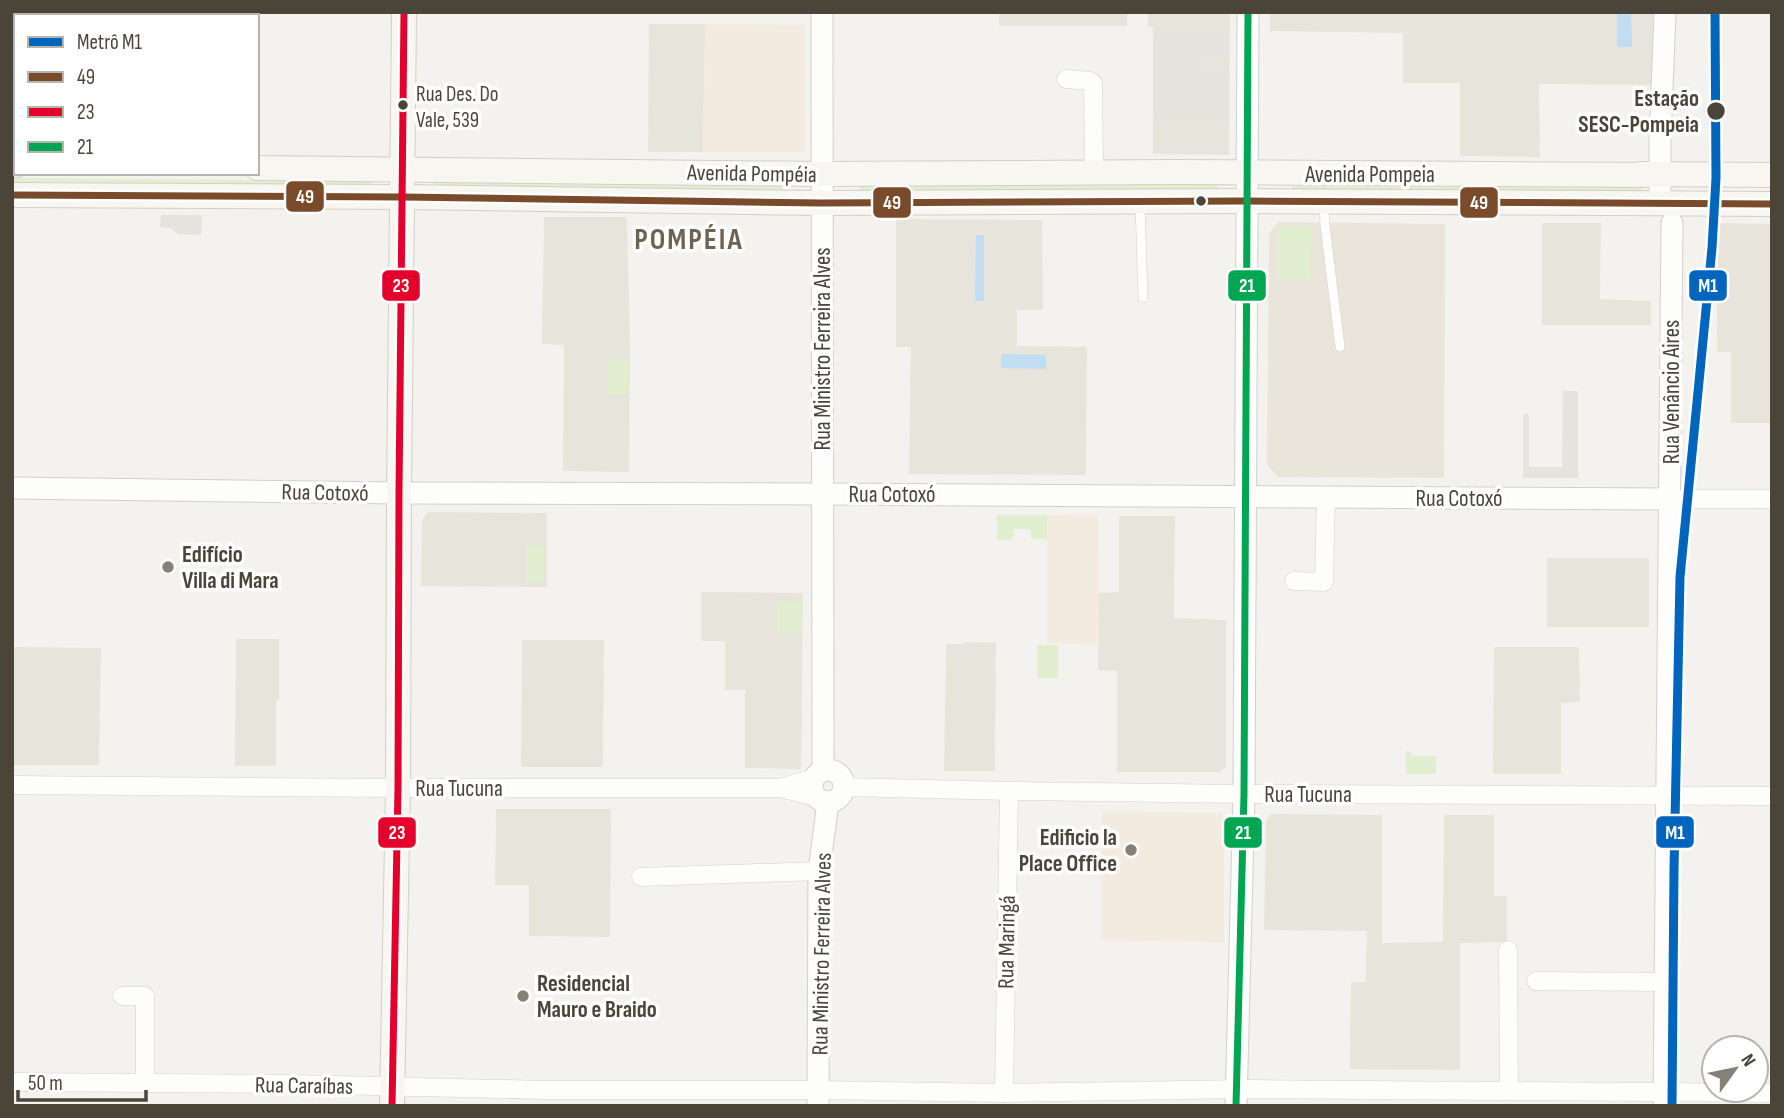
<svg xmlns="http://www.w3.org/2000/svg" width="1784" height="1118" viewBox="0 0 1784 1118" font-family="'Sofia Sans Condensed',sans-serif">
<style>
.residential{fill:#e7e4dc}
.commercial{fill:#f3ebdf}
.education{fill:#eae5da}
.green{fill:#e1eecf}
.parking{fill:#e6e3df}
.water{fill:#c0ddf1}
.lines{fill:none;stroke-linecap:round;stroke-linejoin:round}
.service-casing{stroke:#d2d0cb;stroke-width:10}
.minor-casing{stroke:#d2d0cb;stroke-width:19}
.tertiary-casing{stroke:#d2d0cb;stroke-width:23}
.secondary-casing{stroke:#d3cfc5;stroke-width:26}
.service{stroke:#fdfdfc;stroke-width:9}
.minor{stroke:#fdfdfc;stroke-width:18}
.tertiary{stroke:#fdfdfc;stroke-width:21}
.secondary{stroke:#f7f6f1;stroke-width:24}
.bus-1-casing{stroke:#fff;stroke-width:12}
.bus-2-casing{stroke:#fff;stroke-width:12}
.bus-3-casing{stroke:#fff;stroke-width:12}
.bus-1{stroke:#7a4b2a;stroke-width:7}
.bus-2{stroke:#e4002b;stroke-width:7}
.bus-3{stroke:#00a651;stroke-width:7}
.metro-1-casing{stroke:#fff;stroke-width:14}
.metro-1{stroke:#0065bd;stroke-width:9}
.bus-dot{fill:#4b4439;stroke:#fff;stroke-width:2.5}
.poi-dot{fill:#868178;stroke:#fff;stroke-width:2.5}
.labels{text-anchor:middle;stroke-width:7;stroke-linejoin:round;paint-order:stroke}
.bus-label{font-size:21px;fill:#4b4439;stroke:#fff;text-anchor:start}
.stop-label{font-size:23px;font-weight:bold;fill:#4b4439;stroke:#fff;text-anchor:end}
.street-label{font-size:23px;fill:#4b4439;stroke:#fff}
.poi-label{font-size:23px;font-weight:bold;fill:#4b4439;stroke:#fff;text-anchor:start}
.district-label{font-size:30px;font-weight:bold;letter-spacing:2px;fill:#6e6250;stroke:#fff}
.line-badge{stroke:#fff;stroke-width:2.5}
.badge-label{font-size:19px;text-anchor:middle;font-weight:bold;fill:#fff}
</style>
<rect width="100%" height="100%" fill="#f4f2ee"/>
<g class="residential">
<rect x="999" y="12" width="128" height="14"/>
<polygon points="1148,12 1230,12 1229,155 1153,154 1153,27 1148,27"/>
<polygon points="1270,12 1653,12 1653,85 1539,84 1540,157 1460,156 1460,83 1403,83 1403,33 1270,31"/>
<polygon points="649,24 705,24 703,152 648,152"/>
<polygon points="544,217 627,217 630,345 629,472 563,471 564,345 542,344"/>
<polygon points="896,219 1042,220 1043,310 1017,310 1017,346 1087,347 1086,475 909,474 911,347 896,347"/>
<polygon points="1542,223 1601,223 1600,299 1651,301 1651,325 1542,325"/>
<polygon points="1718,223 1772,224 1772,423 1731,423 1731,352 1717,352"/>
<polygon points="428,512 547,513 547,587 421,586 422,520"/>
<polygon points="1119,516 1175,516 1174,618 1226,620 1226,767 1220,772 1117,772 1117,671 1098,670 1098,593 1119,592"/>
<rect x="1547" y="558" width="102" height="69"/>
<polygon points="701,592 803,593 801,769 745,768 745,690 725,690 725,641 701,641"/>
<polygon points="236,639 279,639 279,700 276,700 276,766 235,766"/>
<polygon points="522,640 604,640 603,767 521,767"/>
<polygon points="965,642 996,643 995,771 944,771 946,644 964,644"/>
<polygon points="12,647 101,648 99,765 12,765"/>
<polygon points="1494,647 1579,647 1580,702 1561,703 1561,774 1493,774"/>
<polygon points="496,809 611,809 610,937 529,936 529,885 495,885"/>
<polygon points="1271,814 1382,815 1382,943 1443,942 1444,815 1494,815 1494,896 1507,896 1507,942 1460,943 1460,1070 1350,1069 1351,982 1366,982 1367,931 1264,930 1266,820"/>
</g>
<g class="commercial">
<polygon points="705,24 805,25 805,152 703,152"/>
<polygon points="1047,515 1098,516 1099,644 1047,643"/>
<polygon points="1102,812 1220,813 1224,817 1224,942 1101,940"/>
</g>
<polygon class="education" points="1278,222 1445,224 1444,478 1278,477 1267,465 1269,234"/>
<g class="green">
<polygon points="13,178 372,181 372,185 13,182"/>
<polygon points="434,182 789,187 790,190 434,185"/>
<polygon points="1218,185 1218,189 860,190 860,186"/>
<polygon points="1292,186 1642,188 1642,191 1292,189"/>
<polygon points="1278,226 1312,227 1310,279 1277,278"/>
<rect x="608" y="359" width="20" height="35"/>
<polygon points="997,515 1047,515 1047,539 1031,539 1031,529 1014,529 1013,539 997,540"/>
<polygon points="527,546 544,546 544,583 526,583"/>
<polygon points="777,601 803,601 802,633 777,633"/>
<rect x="1037" y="645" width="21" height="33"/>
<polygon points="1406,751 1411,751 1412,756 1436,756 1436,774 1406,774"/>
</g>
<g class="parking">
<polygon points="1153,33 1229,33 1229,55 1225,56 1202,57 1202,71 1226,71 1229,76 1229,117 1153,117"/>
<polygon points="161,215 202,215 201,235 178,234 171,228 160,227"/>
<polygon points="1563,391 1578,391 1578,478 1523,478 1523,414 1528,414 1529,417 1529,467 1562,467"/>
</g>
<g class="water">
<polygon points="1617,12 1631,12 1632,47 1617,47"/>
<polygon points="976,235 984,235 984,301 975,301"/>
<polygon points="1001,354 1046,355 1046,369 1001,368"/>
</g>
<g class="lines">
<g class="service-casing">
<g id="service">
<polyline points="1140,204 1143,298"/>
<polyline points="1324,204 1325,226 1340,347"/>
</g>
</g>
<g class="minor-casing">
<g id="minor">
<polyline points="1066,79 1090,81 1093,83 1094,172"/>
<polyline points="1670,499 1772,499"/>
<polyline points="1294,581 1324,582 1326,497"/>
<polyline points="12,785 398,788 780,788 816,797"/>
<polyline points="844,787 1009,791 1244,794 1772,796"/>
<polyline points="780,788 814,778"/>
<polyline points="641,877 819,871"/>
<polyline points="1508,950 1509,1091"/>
<polyline points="1536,981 1666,982"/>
<polyline points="122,996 145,996 145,1082"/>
<polyline points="12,1082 292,1084 545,1090 817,1090 1004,1093 1245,1089 1772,1093"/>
<polyline points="1004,1093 1009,791"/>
</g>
</g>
<g class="tertiary-casing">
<g id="tertiary">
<polyline points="822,12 823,771"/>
<polyline points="1660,204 1660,141 1665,12"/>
<polyline points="12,488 399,493 823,494 1670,499"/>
<circle cx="828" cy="786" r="16"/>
<polyline points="818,1106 819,871 828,802"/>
<polyline points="1236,1106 1244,794 1248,12"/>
<polyline points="1664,1106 1672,223"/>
</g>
</g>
<g class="secondary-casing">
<g id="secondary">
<polyline points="12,165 16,165"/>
<polyline points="257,168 821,174 1176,172 1660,175 1641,174 1645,174"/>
<polyline points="1645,174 1772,175"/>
<polyline points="12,195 403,197 821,203 1247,201 1772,204"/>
<polyline points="392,1106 398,788 399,493 404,12"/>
</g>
</g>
<use href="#service" class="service"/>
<use href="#minor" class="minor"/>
<use href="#tertiary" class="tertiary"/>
<use href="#secondary" class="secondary"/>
<g class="bus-1-casing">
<polyline id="bus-1" points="12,195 403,197 821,203 1247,201 1772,204"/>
</g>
<g class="bus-2-casing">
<polyline id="bus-2" points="392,1106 398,788 399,493 404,12"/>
</g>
<g class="bus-3-casing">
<polyline id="bus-3" points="1236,1106 1244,794 1248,12"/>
</g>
<use href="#bus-1" class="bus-1"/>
<use href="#bus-2" class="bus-2"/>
<use href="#bus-3" class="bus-3"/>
<g class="metro-1-casing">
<polyline id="metro-1" points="1672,1106 1674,870 1680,577 1712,248 1716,178 1715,12"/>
</g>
<use href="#metro-1" class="metro-1"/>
</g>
<g class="bus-dot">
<circle cx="403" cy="105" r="6"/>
<circle cx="1716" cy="111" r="10"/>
<circle cx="1201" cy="201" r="6"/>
</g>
<g class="poi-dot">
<circle cx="168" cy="567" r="7"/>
<circle cx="1131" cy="850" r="7"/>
<circle cx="523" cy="996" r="7"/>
</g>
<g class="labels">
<g class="bus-label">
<text x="416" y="101">Rua Des. Do<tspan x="416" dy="26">Vale, 539</tspan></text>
</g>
<g class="stop-label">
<text x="1699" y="106">Estação<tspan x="1699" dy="26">SESC-Pompeia</tspan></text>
</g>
<g class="street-label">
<text transform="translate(752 173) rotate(1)" y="8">Avenida Pompéia</text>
<text x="1370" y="182">Avenida Pompeia</text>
<text transform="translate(822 349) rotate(-90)" y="8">Rua Ministro Ferreira Alves</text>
<text transform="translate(1671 392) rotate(-90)" y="8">Rua Venâncio Aires</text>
<text transform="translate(325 492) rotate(1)" y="8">Rua Cotoxó</text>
<text x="892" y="502">Rua Cotoxó</text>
<text x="1459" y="506">Rua Cotoxó</text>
<text x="459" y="796">Rua Tucuna</text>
<text x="1308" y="802">Rua Tucuna</text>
<text transform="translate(1006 942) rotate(-89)" y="8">Rua Maringá</text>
<text transform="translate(821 954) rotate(-89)" y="8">Rua Ministro Ferreira Alves</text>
<text transform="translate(304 1085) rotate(1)" y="8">Rua Caraíbas</text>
</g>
<g class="poi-label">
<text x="182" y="562">Edifício<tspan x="182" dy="26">Villa di Mara</tspan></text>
<text x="1117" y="845" text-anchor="end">Edificio la<tspan x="1117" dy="26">Place Office</tspan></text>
<text x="537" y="991">Residencial<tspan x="537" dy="26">Mauro e Braido</tspan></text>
</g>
<g class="district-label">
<text x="689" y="249">POMPÉIA</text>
</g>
</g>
<g class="line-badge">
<rect x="285" y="180" width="40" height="33" rx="7" fill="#7a4b2a"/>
<rect x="1459" y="186" width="40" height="33" rx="7" fill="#7a4b2a"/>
<rect x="872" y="186" width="40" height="33" rx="7" fill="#7a4b2a"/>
<rect x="381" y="269" width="40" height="33" rx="7" fill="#e4002b"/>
<rect x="1227" y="269" width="40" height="33" rx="7" fill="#00a651"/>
<rect x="1688" y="269" width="40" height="33" rx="7" fill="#0065bd"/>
<rect x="1655" y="815" width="40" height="34" rx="7" fill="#0065bd"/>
<rect x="377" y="816" width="40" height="33" rx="7" fill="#e4002b"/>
<rect x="1223" y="816" width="40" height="33" rx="7" fill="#00a651"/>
</g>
<g class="badge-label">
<text x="305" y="203">49</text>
<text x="1479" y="209">49</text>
<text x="892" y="209">49</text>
<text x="401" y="292">23</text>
<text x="1247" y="292">21</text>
<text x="1708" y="292">M1</text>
<text x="1675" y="839">M1</text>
<text x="397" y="839">23</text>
<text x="1243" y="839">21</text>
</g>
<rect width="1784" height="1118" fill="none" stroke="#4b4439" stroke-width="28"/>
<rect x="14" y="14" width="245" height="161" fill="#ffffff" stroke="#b7b4b0" stroke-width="2"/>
<rect x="28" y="37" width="35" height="10" fill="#0065bd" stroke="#b7b4b0" stroke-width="2"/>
<text x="77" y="49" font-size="21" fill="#4b4439">Metrô M1</text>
<rect x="28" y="72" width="35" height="10" fill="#7a4b2a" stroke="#b7b4b0" stroke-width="2"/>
<text x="77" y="84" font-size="21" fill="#4b4439">49</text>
<rect x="28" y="107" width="35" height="10" fill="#e4002b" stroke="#b7b4b0" stroke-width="2"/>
<text x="77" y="119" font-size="21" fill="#4b4439">23</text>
<rect x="28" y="142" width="35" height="10" fill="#00a651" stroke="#b7b4b0" stroke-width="2"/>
<text x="77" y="154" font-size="21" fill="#4b4439">21</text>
<g transform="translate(1735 1069) rotate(57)"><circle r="33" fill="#ffffff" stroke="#b7b4b0" stroke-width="2"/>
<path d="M0-5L12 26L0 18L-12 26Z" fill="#868178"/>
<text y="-10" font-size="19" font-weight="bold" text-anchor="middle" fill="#4b4439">N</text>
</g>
<path d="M18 1090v10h128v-10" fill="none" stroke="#4b4439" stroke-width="3.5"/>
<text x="28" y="1090" font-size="21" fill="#4b4439" stroke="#ffffff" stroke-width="5" paint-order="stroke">50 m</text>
</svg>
